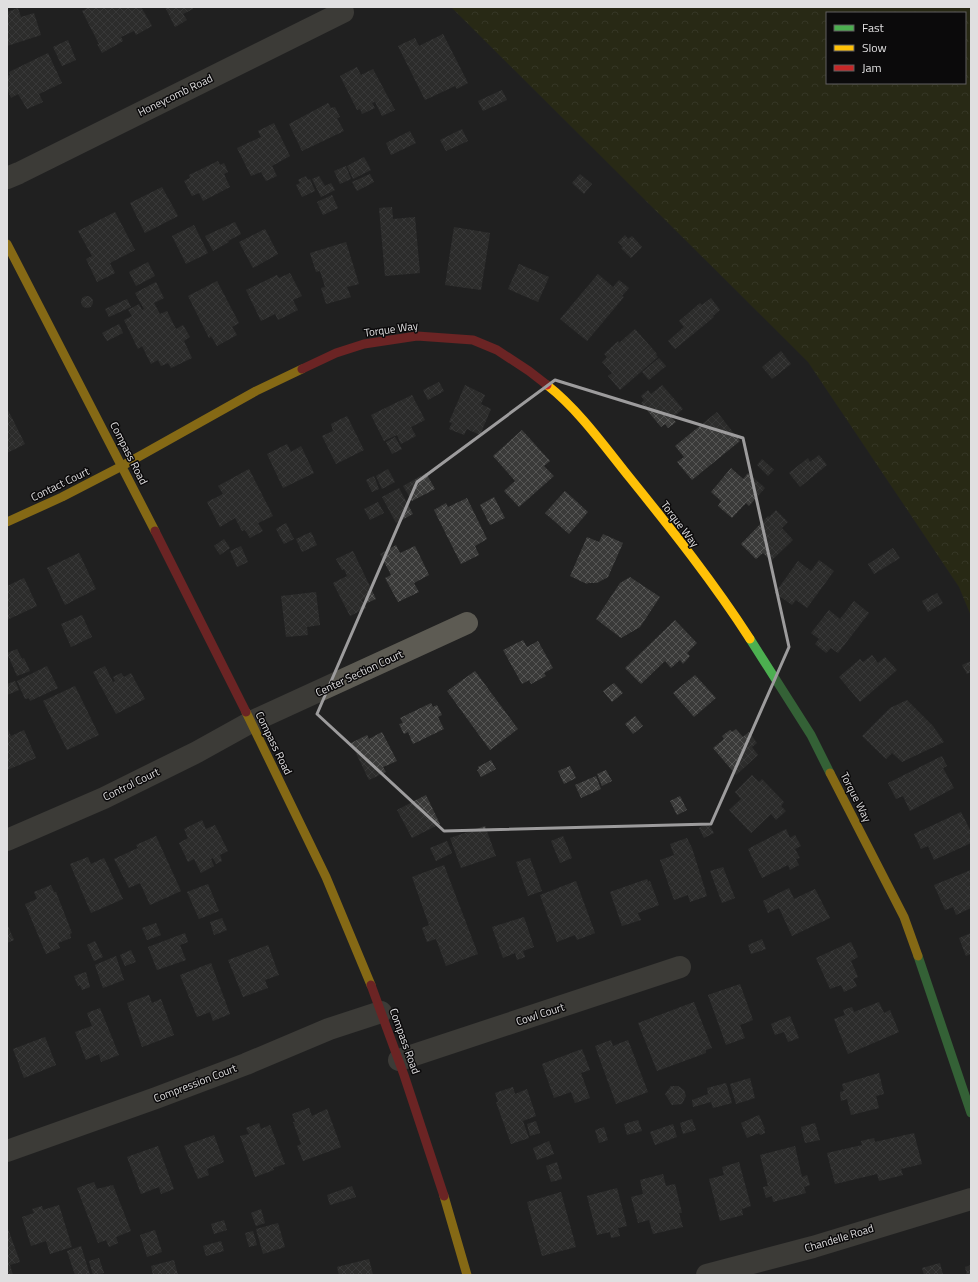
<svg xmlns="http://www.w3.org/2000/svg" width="978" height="1282" viewBox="0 0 978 1282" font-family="'Titillium Web',sans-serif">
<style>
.forest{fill:url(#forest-crowns);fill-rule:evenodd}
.building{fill:url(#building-cross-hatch)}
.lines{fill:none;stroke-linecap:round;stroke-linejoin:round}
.street{stroke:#5d5b53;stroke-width:22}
.fast{stroke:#4caf50;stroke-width:9}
.slow{stroke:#ffc107;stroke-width:9}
.jam{stroke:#c62828;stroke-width:9}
.marked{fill:none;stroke:#9d9c9d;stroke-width:3;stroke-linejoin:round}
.labels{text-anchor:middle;stroke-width:3;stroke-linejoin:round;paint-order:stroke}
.street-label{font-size:11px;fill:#e0dfe0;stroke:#0b0a0b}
</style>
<defs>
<pattern id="forest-crowns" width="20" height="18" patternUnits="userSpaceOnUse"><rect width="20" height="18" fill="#313308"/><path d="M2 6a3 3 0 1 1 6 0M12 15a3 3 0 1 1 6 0" fill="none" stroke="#4f502c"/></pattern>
<pattern id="building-cross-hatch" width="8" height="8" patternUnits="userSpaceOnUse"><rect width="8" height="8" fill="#3a3a39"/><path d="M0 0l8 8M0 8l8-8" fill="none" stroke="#565655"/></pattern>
</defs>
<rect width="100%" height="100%" fill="#212121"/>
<path class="forest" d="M451,7H971V616L959,587L808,362ZM827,13H965V83H827Z"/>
<g class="building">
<polygon points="89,7 141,7 152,26 136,35 134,31 121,37 123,41 102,53 97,44 99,44 82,11"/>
<polygon points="165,7 192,7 193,9 183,14 187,20 175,27"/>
<polygon points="18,8 21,17 34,13 41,35 7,46 7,12"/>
<polygon points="443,34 468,83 457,89 455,86 425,100 398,46 415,38 419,46"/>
<polygon points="68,40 76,60 62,66 53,47"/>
<polygon points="48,53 62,83 39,94 43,102 27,109 18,94 11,98 7,89 7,76 10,75 9,72"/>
<polygon points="357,67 361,75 373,69 395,110 382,116 375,102 372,103 375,108 362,114 360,109 357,110 340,76"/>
<polygon points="502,90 507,100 483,111 478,101"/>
<polygon points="328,103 331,108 335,107 340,117 337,118 344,131 302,151 289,124"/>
<polygon points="274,123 290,156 272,166 277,176 266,181 261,172 251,176 237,148 261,137 258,131"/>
<polygon points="462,129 468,141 446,151 440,140"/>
<polygon points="410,131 416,143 391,155 386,143"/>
<polygon points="364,157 371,170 353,179 347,166"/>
<polygon points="218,161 220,165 224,163 228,172 224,174 230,187 203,201 199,193 192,196 184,181 190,178 189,175"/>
<polygon points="346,166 351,179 340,184 334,171"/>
<polygon points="370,174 374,182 357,191 352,182"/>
<polygon points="580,174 592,184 584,194 572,183"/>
<polygon points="306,176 308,180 310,179 315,191 302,197 296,185 300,183 298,180"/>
<polygon points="319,176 325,186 331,183 335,190 321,197 312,179"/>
<polygon points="162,187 178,216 145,233 130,203"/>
<polygon points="332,195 338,208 323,215 317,202"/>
<polygon points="392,207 393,219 415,217 420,273 385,276 379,208"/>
<polygon points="115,212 135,250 110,263 115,273 97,282 86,259 92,256 78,231"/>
<polygon points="235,222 241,234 228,241 229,242 213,251 205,236"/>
<polygon points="194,225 208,253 186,264 172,236"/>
<polygon points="454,227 490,233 481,290 445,285"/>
<polygon points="265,229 278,254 253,268 239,242"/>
<polygon points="625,235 628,239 632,236 642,247 631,258 621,248 623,247 618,242"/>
<polygon points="346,242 359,284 347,287 351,297 326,304 321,288 325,287 320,271 316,272 310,253"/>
<polygon points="148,262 155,276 136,286 129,272"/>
<polygon points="519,264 549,277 538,302 508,289"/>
<polygon points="290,273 302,296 293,300 298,310 278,320 275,314 261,321 246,290 277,275 279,278"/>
<polygon points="598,274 613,287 619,280 629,288 622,296 624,297 587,341 560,319"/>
<polygon points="217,281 239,323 232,327 237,335 217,346 211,336 209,338 188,296"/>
<polygon points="156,282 164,298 154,303 160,314 167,311 176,329 183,325 190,337 184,341 192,358 171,368 168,363 161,366 158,360 151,364 142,346 138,349 124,320 132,316 128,310 139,304 142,310 144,309 135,293"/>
<circle cx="87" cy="302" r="6"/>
<polygon points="711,298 720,310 713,316 714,317 675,349 668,341 684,327 679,321 700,303 702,305"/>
<polygon points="127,299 131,307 109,317 105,309"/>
<polygon points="119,324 123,333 107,341 102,333"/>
<polygon points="635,329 657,354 656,355 658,357 620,390 608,376 612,373 602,362 607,357 604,354 618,341 619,343"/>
<polygon points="781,351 791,364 772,379 762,367"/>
<polygon points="659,358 666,366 649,380 642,372"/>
<polygon points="439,382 444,391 428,400 423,390"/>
<polygon points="465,385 485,395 481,404 491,409 480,435 467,429 464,435 449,429 452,423 449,422"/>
<polygon points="662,385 683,409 672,418 676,422 668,428 665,424 661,427 641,403 644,400 641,396 648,390 651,394"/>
<polygon points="412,395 425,420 411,427 416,436 401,444 397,435 384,441 371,415"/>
<polygon points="7,408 25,444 7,453"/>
<polygon points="717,412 740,441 692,480 677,462 684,457 675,446"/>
<polygon points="347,416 364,450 336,464 322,436 333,431 331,424"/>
<polygon points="522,430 550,461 544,466 554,476 519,507 504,491 515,481 493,456"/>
<polygon points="395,437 402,449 392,454 386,442"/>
<polygon points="287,444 291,452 301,446 314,473 283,488 267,454"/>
<polygon points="819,455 827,465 800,487 789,473 808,458 810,462"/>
<polygon points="762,459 774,470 768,476 757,465"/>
<polygon points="731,468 743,479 748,473 765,488 749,506 746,503 732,518 718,506 721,501 711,492"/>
<polygon points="249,469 273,516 258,523 263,531 250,538 245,530 242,531 235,518 220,527 207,502 223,494 218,486"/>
<polygon points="388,469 395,482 382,489 376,476"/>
<polygon points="426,473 435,489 412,501 403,486"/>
<polygon points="374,476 379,489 372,492 366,480"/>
<polygon points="399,488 413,514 396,523 382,497"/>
<polygon points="565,491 588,512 569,534 545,513"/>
<polygon points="494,497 505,518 490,525 480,505"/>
<polygon points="467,498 487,539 475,546 479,555 461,564 434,510 446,503 448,507"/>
<polygon points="378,502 384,513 370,520 364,509"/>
<polygon points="776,510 788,522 782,528 793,540 771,561 763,553 756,559 741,544 768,516 769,517"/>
<polygon points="286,523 294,539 284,544 276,529"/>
<polygon points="311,532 317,545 302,552 296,539"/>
<polygon points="603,534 623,543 608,577 597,583 588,583 587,584 570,576 587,537 599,542"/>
<polygon points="224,539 230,548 220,555 214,546"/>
<polygon points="396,545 400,553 415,546 429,575 414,583 419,592 398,602 385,578 391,575 380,554"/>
<polygon points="241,546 248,562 237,567 230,551"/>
<polygon points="893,548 900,558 874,574 868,564"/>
<polygon points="353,551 376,599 367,603 365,599 362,600 366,608 350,616 333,583 347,576 344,569 342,570 336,559"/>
<polygon points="79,553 96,589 65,605 47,568"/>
<polygon points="819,560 834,571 807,608 796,600 792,605 775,593 798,561 811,571"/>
<polygon points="630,577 660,597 640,627 621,638 596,619 620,583"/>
<polygon points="24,578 37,606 7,620 7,586"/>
<polygon points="316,592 320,625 307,627 308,635 286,637 281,596"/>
<polygon points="937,593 943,603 928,612 922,601"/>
<polygon points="854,601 869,613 838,653 831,648 826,653 815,644 819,639 811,633 829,610 840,619"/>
<polygon points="82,615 92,637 71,647 61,624"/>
<polygon points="675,620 697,643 687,653 690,656 683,664 680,660 671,668 665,661 641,684 625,668"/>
<polygon points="523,640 527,647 538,641 553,668 544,673 546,676 531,684 529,680 522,684 503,650"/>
<polygon points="17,649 22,659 24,658 30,671 17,676 7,653"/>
<polygon points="872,655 878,663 885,657 897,670 860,702 839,677 860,659 863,662"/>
<polygon points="971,661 971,672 967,674 962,665"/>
<polygon points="47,666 58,688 30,701 29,698 25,699 17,681"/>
<polygon points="105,666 113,682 115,681 113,677 121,673 124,677 131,673 145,699 116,714 93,672"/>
<polygon points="475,671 518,729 490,750 447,691"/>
<polygon points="695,675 716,698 694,717 673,693"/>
<polygon points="15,681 19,690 7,695 7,684"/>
<polygon points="614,683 623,693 612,702 603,691"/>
<polygon points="75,686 99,735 67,750 43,701"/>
<polygon points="907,700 933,726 944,742 902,762 892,753 886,759 862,736 890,708"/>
<polygon points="431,703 433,707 437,705 442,715 438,717 444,729 413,744 408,732 404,734 399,724 403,723 400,718"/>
<polygon points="635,716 643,726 633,734 625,724"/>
<polygon points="7,727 11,736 24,730 36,758 7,770"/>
<polygon points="736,729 743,737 749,732 757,743 752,747 758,755 736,775 713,748 724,739 722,736 730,730 732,732"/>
<polygon points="382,732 397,761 383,767 386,772 369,780 351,743 367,735 369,739"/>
<polygon points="942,756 947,766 943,768 954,788 910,811 903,796 896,799 888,783"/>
<polygon points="491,760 496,769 481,777 477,770 479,769 478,767"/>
<polygon points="570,766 576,778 564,784 558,771"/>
<polygon points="606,770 612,781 602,786 597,774"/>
<polygon points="752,775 759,782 762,779 784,802 781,806 786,811 776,820 771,814 751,833 729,810 741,799 735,792"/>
<polygon points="596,776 601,789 581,798 575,785"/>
<polygon points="426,795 440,824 412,838 397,810"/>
<polygon points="680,796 687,810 677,815 670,801"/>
<polygon points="961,812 971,832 971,843 934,860 928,846 921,849 914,834"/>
<polygon points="202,820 206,829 215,825 228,851 220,855 222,861 216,864 213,858 211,859 214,866 201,873 194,859 188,862 179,843 188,838 184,829"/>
<polygon points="708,823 714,833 704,838 699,828"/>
<polygon points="485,826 496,856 461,868 450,838"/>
<polygon points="786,829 790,838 795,835 801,846 795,849 800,858 796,859 799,865 790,870 788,865 762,878 748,849"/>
<polygon points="156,836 181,891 150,905 140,883 129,888 114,859 138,848 136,845"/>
<polygon points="563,836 572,858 560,863 551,841"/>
<polygon points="687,838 692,848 707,896 690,902 688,895 674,900 660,860 674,855 670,844"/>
<polygon points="447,841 452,853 436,861 430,848"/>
<polygon points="88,857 91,864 104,858 123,899 91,913 70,864"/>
<polygon points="530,858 542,891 528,896 516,862"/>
<polygon points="444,865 478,954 446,966 436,939 427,942 422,928 429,925 412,877"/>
<polygon points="723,867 735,898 722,903 710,871"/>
<polygon points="971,870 971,908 956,915 953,907 945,910 934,885"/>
<polygon points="647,879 648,882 650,881 659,905 638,913 641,920 622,926 610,892"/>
<polygon points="576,881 595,933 577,940 575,935 557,942 540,895"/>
<polygon points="208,884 219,911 199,919 187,892"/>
<polygon points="51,885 54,892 56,892 72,933 70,934 71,938 58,943 60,948 46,954 25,904 37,899 34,892"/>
<polygon points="789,888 794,899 815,889 830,918 792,936 779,908 768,913 763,901"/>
<polygon points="524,917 534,947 523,951 525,957 517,960 515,953 503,958 492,927"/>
<polygon points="222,918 227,930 214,935 210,922"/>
<polygon points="156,923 161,935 147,940 142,928"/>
<polygon points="7,924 14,940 7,943"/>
<polygon points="185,933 188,942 180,945 186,960 157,970 148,947"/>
<polygon points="971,933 971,954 966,956 959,938"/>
<polygon points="762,939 766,949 751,954 748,945"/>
<polygon points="95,941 103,957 94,961 87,945"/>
<polygon points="851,942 858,957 851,961 858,977 853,979 857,986 844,992 841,985 830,989 816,958"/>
<polygon points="268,945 279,975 265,980 268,988 243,997 228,960"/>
<polygon points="131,950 136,962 125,966 120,955"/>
<polygon points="116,956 124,980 103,988 95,965"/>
<polygon points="211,963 230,1014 213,1021 210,1012 197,1017 180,975"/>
<polygon points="86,972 90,987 82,990 80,985 78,986 74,976"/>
<polygon points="740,984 753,1020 740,1025 745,1038 726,1045 708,995"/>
<polygon points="149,995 152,1003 161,999 174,1035 142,1047 127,1003"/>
<polygon points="694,1002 712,1048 706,1050 706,1053 657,1071 638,1023"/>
<polygon points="879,1002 884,1013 890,1010 899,1032 848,1054 834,1019 845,1015 843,1010 852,1007 854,1012"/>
<polygon points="100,1008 119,1055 101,1062 99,1054 86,1060 75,1032 92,1026 87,1013"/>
<polygon points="790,1016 799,1038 788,1042 784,1032 775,1035 771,1024"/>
<polygon points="45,1037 56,1065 24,1078 13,1049"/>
<polygon points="611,1040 613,1046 628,1040 648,1092 616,1104 595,1046"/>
<polygon points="582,1049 590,1070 581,1073 590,1098 575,1103 571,1092 554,1098 542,1064"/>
<polygon points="879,1073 884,1094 876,1096 879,1108 851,1115 847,1099 841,1101 840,1092 844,1091 842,1084"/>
<polygon points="750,1078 755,1098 736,1104 730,1084"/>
<polygon points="726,1083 732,1103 713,1108 711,1102 693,1107 692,1100 708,1094 707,1088"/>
<polygon points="671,1086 678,1086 684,1090 686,1096 682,1104 672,1105 665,1094"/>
<polygon points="513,1087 515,1094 527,1089 536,1116 523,1121 529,1138 511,1144 496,1102 498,1102 495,1093"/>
<polygon points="309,1108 312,1116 327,1109 341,1147 303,1161 297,1146 301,1144 293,1122 295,1122 292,1114"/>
<polygon points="759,1115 765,1129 764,1129 765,1133 760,1135 759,1133 747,1138 741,1123"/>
<polygon points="692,1119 696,1130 683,1134 680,1123"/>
<polygon points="638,1120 642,1131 627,1135 624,1124"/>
<polygon points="536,1121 540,1133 530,1136 527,1124"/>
<polygon points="259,1123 261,1129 270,1125 285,1164 273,1168 274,1170 255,1177 240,1136 249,1134 246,1128"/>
<polygon points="815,1123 820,1140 805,1143 801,1127"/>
<polygon points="673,1124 677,1137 655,1145 650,1132"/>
<polygon points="604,1127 608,1140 599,1143 595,1130"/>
<polygon points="914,1133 922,1164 901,1169 903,1175 879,1181 877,1174 835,1184 827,1153 862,1145 861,1141 874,1138 875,1142"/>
<polygon points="214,1135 224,1162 207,1169 209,1175 198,1179 184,1146"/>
<polygon points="549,1141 554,1154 537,1160 533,1148"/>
<polygon points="158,1146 174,1189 161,1194 159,1187 141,1194 127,1157"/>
<polygon points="795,1146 802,1177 807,1175 810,1185 804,1187 806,1193 773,1202 772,1196 766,1198 763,1187 768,1186 760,1155"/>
<polygon points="557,1162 562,1179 551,1182 546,1166"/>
<polygon points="739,1162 751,1206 742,1209 743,1215 720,1221 709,1179 724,1175 722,1167"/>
<polygon points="663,1174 666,1186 675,1184 682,1213 679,1213 683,1227 653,1234 649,1220 638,1223 631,1197 643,1194 640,1180"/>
<polygon points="94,1182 97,1189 113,1185 131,1231 116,1237 118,1243 109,1247 106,1240 98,1243 77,1188"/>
<polygon points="352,1186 356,1197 330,1205 327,1195"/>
<polygon points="617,1188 627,1226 618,1228 620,1236 611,1238 610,1232 597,1235 587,1196"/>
<polygon points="561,1192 576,1247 542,1256 527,1202"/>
<polygon points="59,1205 72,1247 50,1254 46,1241 31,1246 22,1217 34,1213 32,1209 42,1206 43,1210"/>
<polygon points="261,1209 265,1223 256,1226 251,1213"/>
<polygon points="224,1220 227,1230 214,1234 211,1224"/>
<polygon points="278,1223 285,1247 263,1254 256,1229"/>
<polygon points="7,1226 20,1262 10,1265 13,1275 7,1275"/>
<polygon points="155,1230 162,1252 147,1257 140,1235"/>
<polygon points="253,1231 257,1245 249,1247 245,1233"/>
<polygon points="221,1241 224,1251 206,1256 203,1246"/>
<polygon points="81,1246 90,1275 75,1275 67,1251"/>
<polygon points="99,1258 104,1273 93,1275 89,1261"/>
<polygon points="369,1259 373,1275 339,1275 337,1267"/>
<polygon points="174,1260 178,1275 153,1275 151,1266"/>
<polygon points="940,1263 943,1275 924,1275 922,1268"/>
<polygon points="971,1265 971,1275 967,1275 965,1267"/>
</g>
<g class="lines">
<g class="street">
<polyline points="7,178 19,173 343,12"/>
<polyline points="7,840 104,798 197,752 251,722 467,623"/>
<polyline points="399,1060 680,967"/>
<polyline points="7,1151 156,1098 246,1064 329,1029 381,1012"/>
<polyline points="707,1275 813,1247 971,1199"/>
</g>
<g class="fast">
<polyline points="750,639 811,735 830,773"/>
<polyline points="918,956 971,1113"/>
</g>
<g class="slow">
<polyline points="7,244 155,531"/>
<path d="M547,385C579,410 605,447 630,478C672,530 714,583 750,639"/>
<polyline points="7,522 62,497 122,466 256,391 302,369"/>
<polyline points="246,712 326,877 371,985"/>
<polyline points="830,773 904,917 918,956"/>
<polyline points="444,1196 467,1275"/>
</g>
<g class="jam">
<polyline points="302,369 336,353 364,344 417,336 473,340 497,350 529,371 547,385"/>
<polyline points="155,531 246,712"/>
<polyline points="371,985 404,1075 444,1196"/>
</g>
</g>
<path d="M0 0H978V1282H0ZM555,380L743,438L789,647L711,824L444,831L317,714L417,482Z" fill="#212121" fill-opacity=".55" fill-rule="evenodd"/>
<path class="marked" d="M555,380L743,438L789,647L711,824L444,831L317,714L417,482Z"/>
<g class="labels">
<g class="street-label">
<text transform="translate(175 95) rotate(-26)" y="4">Honeycomb Road</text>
<text transform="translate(391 329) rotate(-8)" y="4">Torque Way</text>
<text transform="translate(129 453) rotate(63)" y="4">Compass Road</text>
<text transform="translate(60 484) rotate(-26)" y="4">Contact Court</text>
<text transform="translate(680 524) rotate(53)" y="4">Torque Way</text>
<text transform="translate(359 673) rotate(-25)" y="4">Center Section Court</text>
<text transform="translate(274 743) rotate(64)" y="4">Compass Road</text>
<text transform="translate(131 784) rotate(-26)" y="4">Control Court</text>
<text transform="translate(856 797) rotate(63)" y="4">Torque Way</text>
<text transform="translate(540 1014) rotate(-18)" y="4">Cowl Court</text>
<text transform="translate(405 1041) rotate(70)" y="4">Compass Road</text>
<text transform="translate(195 1083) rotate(-21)" y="4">Compression Court</text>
<text transform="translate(839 1238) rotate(-17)" y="4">Chandelle Road</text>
</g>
</g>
<rect width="978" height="1282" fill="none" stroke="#e0dfe0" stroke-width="16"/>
<rect x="826" y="12" width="140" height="72" fill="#0b0a0b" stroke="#605f60"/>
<rect x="834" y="25" width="20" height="6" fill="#4caf50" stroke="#605f60"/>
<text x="862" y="32" font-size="12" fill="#e0dfe0">Fast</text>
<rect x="834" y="45" width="20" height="6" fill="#ffc107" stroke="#605f60"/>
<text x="862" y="52" font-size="12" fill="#e0dfe0">Slow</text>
<rect x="834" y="65" width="20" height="6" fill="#c62828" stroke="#605f60"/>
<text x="862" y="72" font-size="12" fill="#e0dfe0">Jam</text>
</svg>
